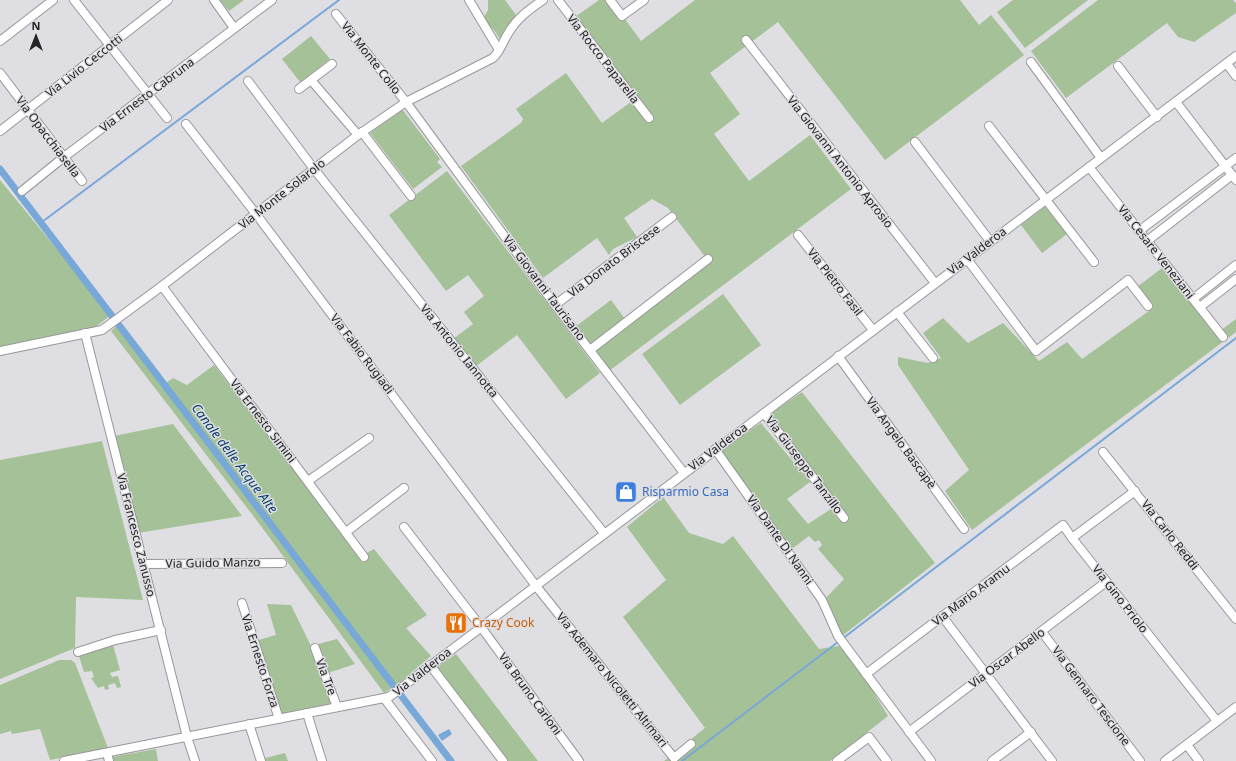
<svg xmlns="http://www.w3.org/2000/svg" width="1236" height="761" viewBox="0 0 1236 761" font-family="'Noto Sans',sans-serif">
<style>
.green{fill:#a5c198}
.water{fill:#78a8d8}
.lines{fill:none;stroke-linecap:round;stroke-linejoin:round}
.stream{stroke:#78a8d8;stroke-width:2}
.canal{stroke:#78a8d8;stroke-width:7}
.minor-casing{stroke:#97979b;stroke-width:10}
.minor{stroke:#fff;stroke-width:8}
.labels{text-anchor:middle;stroke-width:3;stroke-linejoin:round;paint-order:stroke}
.street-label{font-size:12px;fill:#242425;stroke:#dfdee3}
.shop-label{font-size:12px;fill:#366cbe;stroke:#dfdee3;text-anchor:start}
.food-label{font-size:12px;fill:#c56008;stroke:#dfdee3;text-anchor:start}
.water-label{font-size:13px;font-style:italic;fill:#073f6c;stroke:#dfdee3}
</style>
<rect width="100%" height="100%" fill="#dfdee3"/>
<g class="green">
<polygon points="220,0 244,0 229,11"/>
<path d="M488,0H505L516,15L503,36L499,38C495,29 488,26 484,17L488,10Z"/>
<polygon points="599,0 611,0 641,41 695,0 960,0 979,25 991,15 1024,55 885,160 778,22 710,73 740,114 714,134 749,181 810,135 851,189 609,371 593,349 709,262 668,208 652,199 624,218 637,237 613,249 609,255 597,238 543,278 461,166 521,123 523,119 516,109 566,73 602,123 635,99 575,17"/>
<polygon points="1013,0 1088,0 1025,48 997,12"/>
<polygon points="1098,0 1233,0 1236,3 1236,13 1194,42 1178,37 1167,23 1066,98 1031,51"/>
<polygon points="311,36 330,59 300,82 282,59"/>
<polygon points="402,109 440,159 437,162 442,167 413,189 370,133"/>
<polygon points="447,171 600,373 566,399 517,335 475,367 453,339 473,324 464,312 484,296 468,275 446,291 389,215"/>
<polygon points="0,180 111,315 90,331 0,347"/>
<polygon points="1045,207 1067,234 1042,253 1021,225"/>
<polygon points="1162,268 1216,334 1236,319 1236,332 972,530 945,491 969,470 898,365 898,357 928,363 941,358 923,333 943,318 968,343 1003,323 1039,361 1067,342 1082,359 1153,308 1137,287"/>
<polygon points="723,294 761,345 680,405 642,354"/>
<polygon points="611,300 625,319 590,347 575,327"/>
<polygon points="118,325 163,385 173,378 187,385 214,365 360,557 374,549 427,615 406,628 431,656 397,685 384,693 258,522 111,331"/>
<polygon points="802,392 935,563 842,636 825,599 844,579 818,549 822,545 819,540 815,542 809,536 789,551 718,452 761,423 810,482 787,499 808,524 831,509 839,520 846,513 770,414"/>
<polygon points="173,424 242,516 138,533 114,436"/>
<polygon points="102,441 143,600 76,597 75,648 0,679 0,460"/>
<polygon points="663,497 689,533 723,544 733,536 819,649 845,645 888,716 830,761 664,761 705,728 623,617 666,580 627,527"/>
<polygon points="267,604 291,605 311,646 337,639 355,664 328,673 339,704 279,718 255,641 276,635"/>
<polygon points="113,645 120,670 110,673 112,677 118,676 121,687 117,688 115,683 108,685 109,689 105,690 104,686 98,688 91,678 94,677 92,671 84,672 79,656"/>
<polygon points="456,654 538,761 505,761 434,669"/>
<polygon points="59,660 71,660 75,663 108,748 50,760 40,729 12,734 11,731 0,734 0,685"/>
<polygon points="156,749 158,761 112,761 111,757"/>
<polygon points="285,753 288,761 261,761 261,759"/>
</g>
<polygon class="water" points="449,729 452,734 442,741 438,735"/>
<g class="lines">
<g class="stream">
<polyline points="42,222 339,0"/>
<polyline points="842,639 1236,338"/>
<polyline points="682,761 838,642"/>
</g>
<polyline class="canal" points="0,169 451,761"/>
<g class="minor-casing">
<g id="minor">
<polyline points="74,0 167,118"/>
<polyline points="214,0 234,28"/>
<polyline points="469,0 499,50"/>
<polyline points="558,0 649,118"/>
<polyline points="610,0 622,16 644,0"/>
<polyline points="336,14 406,102 555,305 684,473"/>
<polyline points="746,40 935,283"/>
<polyline points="0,41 53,0"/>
<polyline points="1031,62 1101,158"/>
<polyline points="1227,64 1236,76"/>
<polyline points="1118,66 1157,117"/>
<polyline points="0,73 82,181"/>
<polyline points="311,80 358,135"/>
<polyline points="248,81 314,169 604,533"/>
<polyline points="299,89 332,64"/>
<polyline points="1176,102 1236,180"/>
<polyline points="186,124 256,214 536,586 674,758 691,744"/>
<polyline points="989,126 1094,262"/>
<polyline points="0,131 168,0"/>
<polyline points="362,132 411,196"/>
<polyline points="915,142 990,241"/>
<polyline points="1089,167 1223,337"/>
<polyline points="22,191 64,157 272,0"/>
<polyline points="1139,231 1236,158"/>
<polyline points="798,235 873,330"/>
<polyline points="1147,241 1232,175"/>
<polyline points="967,259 1036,351 1128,280 1148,306"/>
<polyline points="162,286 364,557"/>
<polyline points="1193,299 1236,265"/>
<polyline points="555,305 672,217"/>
<polyline points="1200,307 1236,279"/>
<polyline points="897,312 933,358"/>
<polyline points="85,333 187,737 195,761"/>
<polyline points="590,350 708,259"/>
<path d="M0,351L102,330L162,286L358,135L406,102L493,58C501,50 503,41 509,32C517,18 530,9 543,0"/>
<polyline points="838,356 964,529"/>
<polyline points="764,413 844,518"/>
<polyline points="715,449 822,600 838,636 931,761"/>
<polyline points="1103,452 1236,619"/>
<polyline points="308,481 369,438"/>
<polyline points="1135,491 1072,538 1217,721"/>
<polyline points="404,527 481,627 579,761"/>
<polyline points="346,532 404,488"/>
<polyline points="144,564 282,563"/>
<polyline points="242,603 279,719"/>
<polyline points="942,616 1052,761"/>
<polyline points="1042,632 1140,761"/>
<polyline points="315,648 337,707"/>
<polyline points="78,652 115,640 161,630"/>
<polyline points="430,665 503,761"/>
<polyline points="866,674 1063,525 1072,538"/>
<polyline points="384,698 432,761"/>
<polyline points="307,713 322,761"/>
<polyline points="249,724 261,761"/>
<polyline points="909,732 1106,582"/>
<polyline points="1187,745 1199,761"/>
<polyline points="107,753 109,761"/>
<polyline points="64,761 389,697 1236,56"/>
<polyline points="837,761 869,737 887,761"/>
<polyline points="992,761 1031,732"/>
<polyline points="1165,761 1236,707"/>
</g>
</g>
<use href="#minor" class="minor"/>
</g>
<defs>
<g id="shop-square" transform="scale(1.15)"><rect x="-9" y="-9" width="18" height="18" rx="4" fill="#3f7fe0" stroke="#dfdee3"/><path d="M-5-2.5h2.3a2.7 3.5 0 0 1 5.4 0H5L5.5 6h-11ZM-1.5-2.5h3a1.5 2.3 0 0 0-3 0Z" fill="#fff"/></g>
<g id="restaurant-square" transform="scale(1.15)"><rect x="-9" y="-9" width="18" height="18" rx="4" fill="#e8710a" stroke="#dfdee3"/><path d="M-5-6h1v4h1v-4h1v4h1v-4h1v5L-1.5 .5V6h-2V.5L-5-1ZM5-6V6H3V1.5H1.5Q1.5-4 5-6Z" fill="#fff"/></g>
</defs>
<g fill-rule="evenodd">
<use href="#shop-square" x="626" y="492"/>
<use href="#restaurant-square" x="456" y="623"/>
</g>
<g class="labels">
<g class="street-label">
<text transform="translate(371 58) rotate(52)" y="4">Via Monte Collo</text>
<text transform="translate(603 59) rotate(52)" y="4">Via Rocco Paparella</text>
<text transform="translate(84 66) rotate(-38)" y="4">Via Livio Ceccotti</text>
<text transform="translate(147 95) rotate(-37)" y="4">Via Ernesto Cabruna</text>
<text transform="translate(48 137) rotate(53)" y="4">Via Opacchiasella</text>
<text transform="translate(840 162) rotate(52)" y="4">Via Giovanni Antonio Aprosio</text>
<text transform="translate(282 194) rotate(-38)" y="4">Via Monte Solarolo</text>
<text transform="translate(977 251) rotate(-37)" y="4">Via Valderoa</text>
<text transform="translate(1156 252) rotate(52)" y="4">Via Cesare Veneziani</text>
<text transform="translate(614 261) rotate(-37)" y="4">Via Donato Briscese</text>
<text transform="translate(835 282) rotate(52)" y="4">Via Pietro Fasil</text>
<text transform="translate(544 288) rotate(53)" y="4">Via Giovanni Taurisano</text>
<text transform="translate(459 351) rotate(51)" y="4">Via Antonio Iannotta</text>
<text transform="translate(362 354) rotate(53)" y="4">Via Fabio Rugiadi</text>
<text transform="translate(263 421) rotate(53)" y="4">Via Ernesto Simini</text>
<text transform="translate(901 443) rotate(54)" y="4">Via Angelo Bascapè</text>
<text transform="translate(718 447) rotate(-37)" y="4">Via Valderoa</text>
<text transform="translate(804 465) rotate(53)" y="4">Via Giuseppe Tanzillo</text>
<text transform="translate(136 535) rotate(76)" y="4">Via Francesco Zanusso</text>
<text transform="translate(1170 535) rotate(52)" y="4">Via Carlo Reddi</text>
<text transform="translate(780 540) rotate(55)" y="4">Via Dante Di Nanni</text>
<text transform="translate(213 563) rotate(-1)" y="4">Via Guido Manzo</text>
<text transform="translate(971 595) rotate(-37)" y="4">Via Mario Aramu</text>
<text transform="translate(1120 599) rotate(52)" y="4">Via Gino Priolo</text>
<text transform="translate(1007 658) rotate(-37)" y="4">Via Oscar Abello</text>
<text transform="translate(260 661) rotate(72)" y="4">Via Ernesto Forza</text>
<text transform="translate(422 672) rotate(-38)" y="4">Via Valderoa</text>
<text transform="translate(326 677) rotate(69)" y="4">Via Tre</text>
<text transform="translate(612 680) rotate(51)" y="4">Via Ademaro Nicoletti Altimari</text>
<text transform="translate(530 694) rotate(54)" y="4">Via Bruno Carloni</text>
<text transform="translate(1091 696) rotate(53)" y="4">Via Gennaro Tescione</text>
</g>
<g class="shop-label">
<text x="642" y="496">Risparmio Casa</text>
</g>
<g class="food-label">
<text x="472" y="627">Crazy Cook</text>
</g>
<g class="water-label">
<text transform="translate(235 458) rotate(53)" y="5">Canale delle Acque Alte</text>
</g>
</g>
<g transform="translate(36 36)" stroke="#dfdee3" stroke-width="3" paint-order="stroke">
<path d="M0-3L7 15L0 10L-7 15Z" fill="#242425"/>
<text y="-6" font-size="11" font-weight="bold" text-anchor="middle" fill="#242425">N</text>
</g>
</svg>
